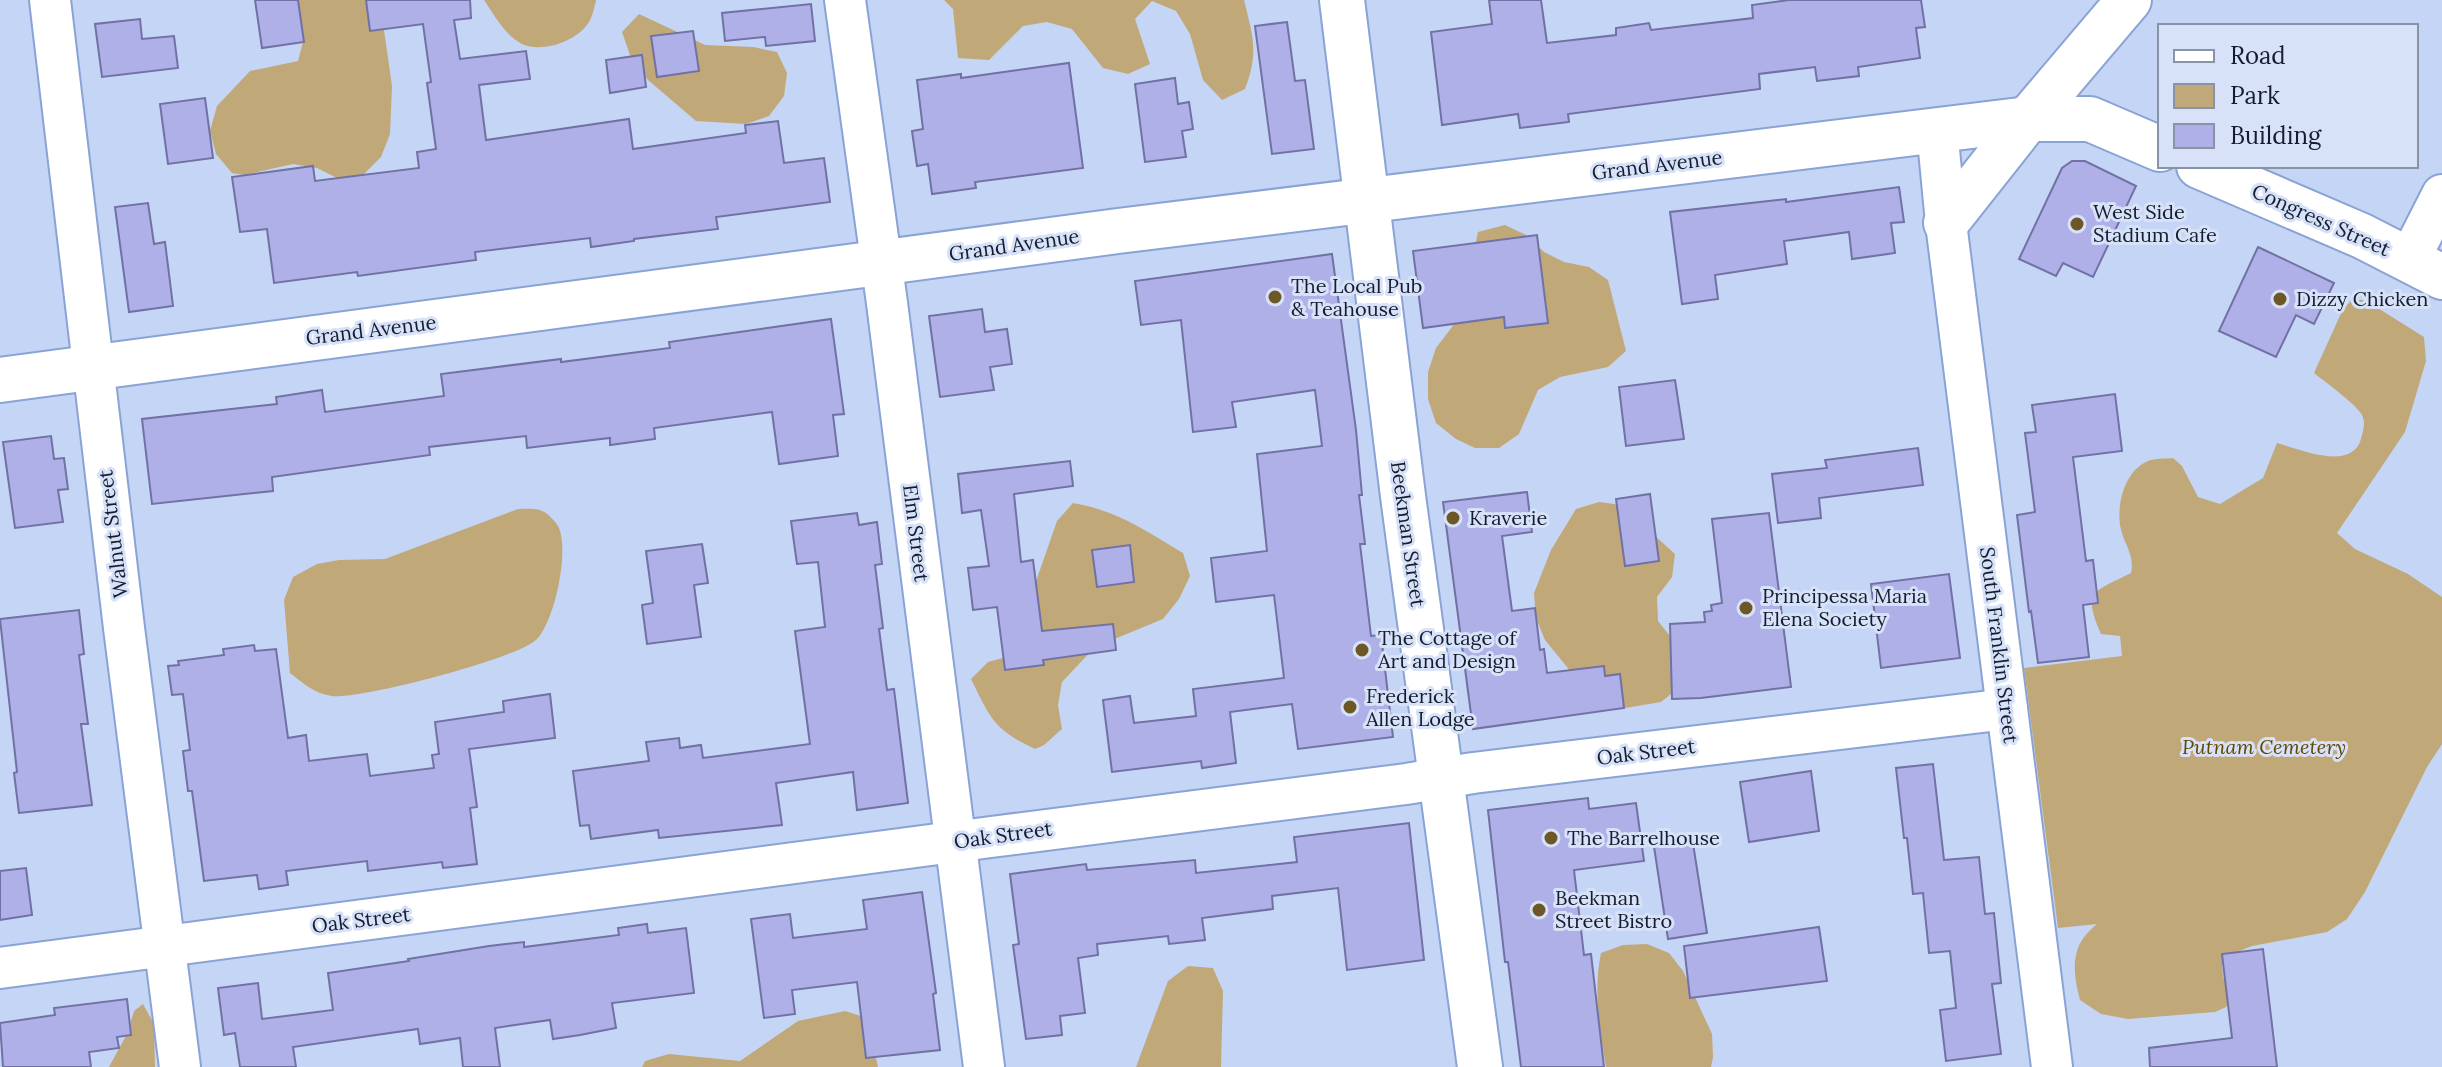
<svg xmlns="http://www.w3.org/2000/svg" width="2442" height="1067" viewBox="0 0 2442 1067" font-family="Lora,serif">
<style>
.green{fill:#c1a878}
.building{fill:#afb0e8;stroke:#7171a4;stroke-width:2}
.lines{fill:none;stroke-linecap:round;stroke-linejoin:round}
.street-casing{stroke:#8aa3d5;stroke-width:44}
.secondary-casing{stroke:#8aa3d5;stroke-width:48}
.street{stroke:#fff;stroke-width:40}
.secondary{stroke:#fff;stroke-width:44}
.poi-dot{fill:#6e5727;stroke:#d7e2f8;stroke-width:3}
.labels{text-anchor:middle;stroke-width:6;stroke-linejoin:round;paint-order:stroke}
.street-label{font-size:20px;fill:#141d30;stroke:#d7e2f8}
.poi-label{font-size:20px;fill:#141d30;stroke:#d7e2f8;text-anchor:start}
.park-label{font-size:20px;font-style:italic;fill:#624700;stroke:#d7e2f8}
</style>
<rect width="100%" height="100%" fill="#c5d5f5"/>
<g class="green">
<polygon points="267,0 370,0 382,16 392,86 390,134 381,157 363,175 339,179 317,168 293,164 244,175 232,173 216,154 210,131 217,106 250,71 298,61 304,38 290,16"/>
<path d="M484,0H596V1C594,8 592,19 587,25C574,42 542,53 522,44C505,35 494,15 484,0Z"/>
<path d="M944,0H1244C1253,37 1259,52 1245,89L1222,100L1203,80L1190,34L1176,11L1152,1L1135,19L1150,64L1128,74L1103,68L1072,29L1047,22L1023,26L989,60L958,58L953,9Z"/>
<polygon points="639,14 705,45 753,47 777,52 787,73 784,96 769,116 746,124 696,121 648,80 631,58 622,32"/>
<polygon points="1505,225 1526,235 1544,252 1564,262 1589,267 1608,280 1626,351 1608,367 1560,377 1538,390 1519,434 1499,448 1475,448 1456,439 1436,423 1428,399 1428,372 1436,348 1452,327 1462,306 1478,232"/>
<path d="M2352,300H2365L2424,337L2426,361L2405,432L2337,533L2355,549L2408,574L2442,597V744L2427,767L2365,892L2347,919L2327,932L2252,946L2229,955L2222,964L2223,977L2232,996L2226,1007L2215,1012L2128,1019L2101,1014L2080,1000C2072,969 2070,945 2097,924L2058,928L2024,668L2122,656L2120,636L2101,634C2082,591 2093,592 2131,573C2135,553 2123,544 2120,525C2117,502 2125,471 2148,461C2155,458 2166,459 2173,458L2182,466L2198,497L2220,504L2263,478L2277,443C2299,449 2352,472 2361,439C2363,431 2366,423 2362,415C2356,404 2325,382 2314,373L2343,309Z"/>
<polygon points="1599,502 1621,505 1675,554 1672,577 1657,597 1658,621 1674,641 1681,686 1661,702 1613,710 1596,691 1576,678 1545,640 1536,618 1534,593 1551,550 1576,509"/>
<path d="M1073,503C1119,511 1144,530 1183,553L1190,576L1179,599L1163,619L1095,647L1062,682L1058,705L1062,729L1044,745L1035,749C993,729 991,719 971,679L988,662L1010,656L1057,521Z"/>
<path d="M518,509C525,509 536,508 542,511C548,513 557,523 559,528C569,552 555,620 537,639C520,658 359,700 332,696C315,694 303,683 290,673L284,600L293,577L317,564L339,560L385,559Z"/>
<path d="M1647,944L1669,953L1683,971L1712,1034L1713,1057L1711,1067H1606C1600,1029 1593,991 1601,953L1623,945Z"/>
<polygon points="1188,966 1213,968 1223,991 1221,1067 1136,1067 1168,981"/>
<polygon points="143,1004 154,1024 155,1067 109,1067 127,1034 134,1011"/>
<polygon points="845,1011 867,1018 878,1067 642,1067 645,1061 669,1054 740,1061 798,1021"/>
</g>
<g class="building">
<polygon points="255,0 298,0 304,42 262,48"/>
<polygon points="366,0 470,0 471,18 454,20 460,59 526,51 530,79 479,85 486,140 629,119 633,149 746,133 745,125 778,121 784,163 824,158 830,202 716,217 718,229 634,239 634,241 591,247 590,238 475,252 476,260 358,276 357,272 274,283 267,229 240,232 232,177 313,166 315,181 419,168 417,152 436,149 427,83 431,82 423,24 370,31"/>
<polygon points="1489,0 1541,0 1547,43 1616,35 1616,28 1649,23 1651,30 1753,18 1752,5 1789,0 1921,0 1925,27 1916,28 1920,58 1858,67 1859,76 1817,81 1815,67 1759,74 1760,89 1568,114 1569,122 1520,128 1518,114 1442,125 1431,32 1492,24"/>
<polygon points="811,4 815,41 766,46 765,37 725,41 722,13"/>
<polygon points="140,19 142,39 174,36 178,68 102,77 95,24"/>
<polygon points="1287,22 1295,81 1305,80 1314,149 1272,154 1255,26"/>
<polygon points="693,31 699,71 657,77 651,36"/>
<polygon points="642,55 646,87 610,93 606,60"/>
<polygon points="1069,63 1083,168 975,182 976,188 932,194 928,164 917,166 912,131 923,129 917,80 961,74 961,78"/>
<polygon points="1175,78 1178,104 1189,102 1193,129 1182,131 1186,157 1145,162 1135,84"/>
<polygon points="205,98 213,158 168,164 160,104"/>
<polygon points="2072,161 2085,161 2136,186 2093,277 2063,263 2056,276 2019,259 2062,168"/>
<polygon points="1899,187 1904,222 1891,223 1895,253 1852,259 1849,232 1784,241 1787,264 1715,275 1718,299 1682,304 1670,212 1786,199 1786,202"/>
<polygon points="148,203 154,244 165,242 173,306 129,312 115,207"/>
<polygon points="1537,235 1548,323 1505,328 1504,317 1423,328 1413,251"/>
<polygon points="2258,247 2334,283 2314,324 2296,315 2276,357 2219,331"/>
<polygon points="1332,254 1356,430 1362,495 1359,495 1365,544 1360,544 1371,636 1381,635 1393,737 1298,749 1292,704 1230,712 1236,763 1202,768 1201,761 1112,772 1103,700 1130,696 1134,723 1196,716 1193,689 1284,678 1274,595 1216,602 1211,558 1267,551 1257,454 1322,446 1315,390 1232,402 1236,427 1193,432 1181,320 1141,325 1135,281"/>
<polygon points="982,309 985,332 1007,329 1012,364 990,367 994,390 940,397 929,316"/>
<polygon points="831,319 844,414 833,415 838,456 779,464 772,412 654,428 655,439 610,445 610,438 527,448 526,436 429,447 430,455 272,477 273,491 152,504 142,419 277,404 276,397 322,390 325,412 444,396 441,374 561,359 561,362 670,348 669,342"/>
<polygon points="1675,380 1684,439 1626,446 1619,387"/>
<polygon points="2115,394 2122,451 2073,457 2086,561 2093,560 2098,603 2083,605 2089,657 2038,663 2031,611 2029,612 2017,515 2035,512 2025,433 2036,432 2032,405"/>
<polygon points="51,436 54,459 64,458 68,489 58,490 63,522 15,528 3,442"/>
<polygon points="1918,448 1923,485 1819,498 1821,518 1778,523 1772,474 1827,468 1825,460"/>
<polygon points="1070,461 1073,486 1014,494 1021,562 1033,560 1042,631 1113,624 1116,650 1043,660 1044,665 1005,670 997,607 973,610 968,568 989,566 981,510 962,513 958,474"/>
<polygon points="1527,492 1532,532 1502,536 1512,611 1535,608 1540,650 1544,649 1547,673 1604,666 1605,676 1620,674 1624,708 1473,729 1443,502"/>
<polygon points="1650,494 1659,561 1625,566 1616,499"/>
<polygon points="857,513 859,525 877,522 882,564 875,565 883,628 879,629 887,690 894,689 908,803 857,810 853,772 776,783 782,825 659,838 658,830 591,839 589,825 580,826 573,771 649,761 646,742 679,738 680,748 701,745 703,758 810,744 795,631 825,627 818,562 797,564 791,521"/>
<polygon points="1769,513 1791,687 1701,698 1672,699 1670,624 1705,622 1704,612 1712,611 1711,605 1722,603 1712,519"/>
<polygon points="702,544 708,583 694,585 701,637 647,644 642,605 653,603 646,551"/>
<polygon points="1130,545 1134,582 1097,587 1092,550"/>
<polygon points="1949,574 1960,658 1881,668 1871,584"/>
<polygon points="79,610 84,654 79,655 88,724 81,724 92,805 19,813 14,773 17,772 0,619"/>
<polygon points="254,645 255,651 276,649 288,738 306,735 309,761 367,754 370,776 434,768 432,755 439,754 435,722 504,712 503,701 550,694 555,738 469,749 477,807 470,808 477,864 443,868 442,862 368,871 367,861 286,871 288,885 259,889 257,875 204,881 192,791 188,791 183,751 190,750 183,694 172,695 168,666 179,665 178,661 224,655 223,649"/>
<polygon points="1933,764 1944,860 1979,857 1985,914 1994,913 2001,983 1992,984 2001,1054 1946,1061 1940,1010 1956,1008 1950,951 1929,953 1923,893 1913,894 1907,838 1904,838 1896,768"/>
<polygon points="1811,771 1819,831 1749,842 1740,782"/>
<polygon points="1588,798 1589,809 1636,803 1644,861 1574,870 1584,955 1591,954 1604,1067 1521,1067 1508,962 1505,962 1488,810"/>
<polygon points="1409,823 1424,960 1347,970 1338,888 1272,896 1273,909 1202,918 1205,940 1169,944 1168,936 1097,944 1098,955 1078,958 1085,1013 1060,1016 1062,1035 1026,1039 1013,945 1019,944 1010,874 1086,864 1087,870 1195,860 1196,873 1297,862 1294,837"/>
<polygon points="1692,837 1707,933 1668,939 1653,840"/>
<polygon points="26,868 32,915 0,920 0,871"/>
<polygon points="922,892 936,993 933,994 940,1050 866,1058 857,982 792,990 795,1014 764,1018 751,919 790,914 793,938 867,929 863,900"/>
<polygon points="647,924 648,933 686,928 694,993 612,1003 616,1028 580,1035 553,1039 550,1020 495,1028 500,1067 463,1067 460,1038 420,1044 418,1029 293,1047 296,1067 240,1067 235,1033 224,1035 218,988 258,983 262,1019 333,1010 328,973 409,961 408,959 489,946 524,942 524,947 619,935 618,928"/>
<polygon points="1819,927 1827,981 1690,998 1684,946"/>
<polygon points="2263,949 2277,1067 2150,1067 2149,1048 2232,1038 2222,954"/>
<polygon points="127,999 131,1035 117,1037 119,1048 89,1052 91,1067 3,1067 0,1023 55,1015 54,1008"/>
</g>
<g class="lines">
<g class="street-casing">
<g id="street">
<polyline points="50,0 124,628 180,1067"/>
<polyline points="845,0 887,303 984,1067"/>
<polyline points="1937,129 1946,223 2052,1067"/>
<polyline points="2409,260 2442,195"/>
<polyline points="0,968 991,837 1406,784 1473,773 2007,709"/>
</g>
</g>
<g class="secondary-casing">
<g id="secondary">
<polyline points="1342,0 1403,496 1480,1067"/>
<polyline points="2199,166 2362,236 2442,277"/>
<polyline points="1946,223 2028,119 2129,0"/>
<polyline points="0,380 1118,231 2028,119 2090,119 2160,149"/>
</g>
</g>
<use href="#street" class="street"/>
<use href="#secondary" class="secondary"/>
</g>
<g class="poi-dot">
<circle cx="2077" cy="224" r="8"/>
<circle cx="1275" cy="297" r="8"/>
<circle cx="2280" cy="299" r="8"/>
<circle cx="1453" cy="518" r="8"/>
<circle cx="1746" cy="608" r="8"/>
<circle cx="1362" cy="650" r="8"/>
<circle cx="1350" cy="707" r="8"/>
<circle cx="1551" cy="838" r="8"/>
<circle cx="1539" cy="910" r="8"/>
</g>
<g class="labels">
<g class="street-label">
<text transform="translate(1657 165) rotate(-7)" y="7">Grand Avenue</text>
<text transform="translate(2321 220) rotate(24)" y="7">Congress Street</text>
<text transform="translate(1014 245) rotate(-8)" y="7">Grand Avenue</text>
<text transform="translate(371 330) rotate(-7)" y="7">Grand Avenue</text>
<text transform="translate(916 533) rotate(83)" y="7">Elm Street</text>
<text transform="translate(113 534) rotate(-97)" y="7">Walnut Street</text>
<text transform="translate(1408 534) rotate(82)" y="7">Beekman Street</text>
<text transform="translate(1999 645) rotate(83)" y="7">South Franklin Street</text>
<text transform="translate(1646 752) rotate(-7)" y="7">Oak Street</text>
<text transform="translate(1003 835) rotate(-8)" y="7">Oak Street</text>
<text transform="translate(361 920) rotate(-7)" y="7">Oak Street</text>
</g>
<g class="poi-label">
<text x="2093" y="219">West Side<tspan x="2093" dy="23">Stadium Cafe</tspan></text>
<text x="1291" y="293">The Local Pub<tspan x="1291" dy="23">&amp; Teahouse</tspan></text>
<text x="2296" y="306">Dizzy Chicken</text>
<text x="1469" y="525">Kraverie</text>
<text x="1762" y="603">Principessa Maria<tspan x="1762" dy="23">Elena Society</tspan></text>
<text x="1378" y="645">The Cottage of<tspan x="1378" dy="23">Art and Design</tspan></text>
<text x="1366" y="703">Frederick<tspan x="1366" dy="23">Allen Lodge</tspan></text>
<text x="1567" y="845">The Barrelhouse</text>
<text x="1555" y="905">Beekman<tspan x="1555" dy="23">Street Bistro</tspan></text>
</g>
<g class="park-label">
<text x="2264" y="754">Putnam Cemetery</text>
</g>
</g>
<rect x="2158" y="24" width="260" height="144" fill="#d7e2f8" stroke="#8993a8" stroke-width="2"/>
<rect x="2174" y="50" width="40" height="12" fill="#ffffff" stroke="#8993a8" stroke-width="2"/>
<text x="2230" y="64" font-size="24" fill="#141d30">Road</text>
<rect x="2174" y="84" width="40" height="24" fill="#c1a878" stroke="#8993a8" stroke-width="2"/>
<text x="2230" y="104" font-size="24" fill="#141d30">Park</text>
<rect x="2174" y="124" width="40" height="24" fill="#afb0e8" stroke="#8993a8" stroke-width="2"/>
<text x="2230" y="144" font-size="24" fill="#141d30">Building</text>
</svg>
